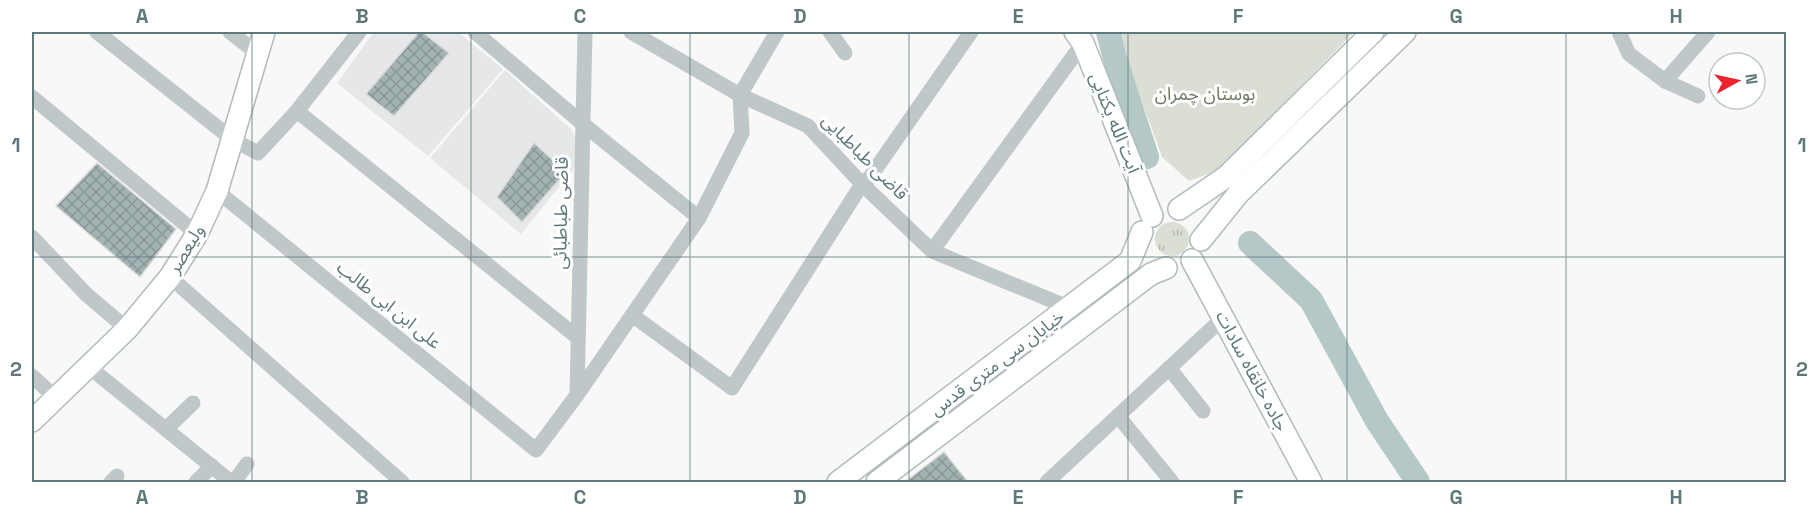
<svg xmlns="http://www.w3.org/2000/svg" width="1818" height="514" viewBox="0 0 1818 514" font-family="'Space Grotesk','Noto Sans Arabic',sans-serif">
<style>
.built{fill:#e6e8e7}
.grass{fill:url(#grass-tufts)}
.park{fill:#daded4}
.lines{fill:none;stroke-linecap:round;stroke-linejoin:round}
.river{stroke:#b4c8c7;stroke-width:24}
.building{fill:url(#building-cross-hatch);stroke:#dadad8;stroke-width:1.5}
.secondary-casing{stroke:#b1bbbd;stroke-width:24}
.street{stroke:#bfc7c8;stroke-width:15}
.secondary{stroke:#fff;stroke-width:21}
.grid{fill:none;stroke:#5e787c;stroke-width:1.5;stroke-opacity:0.55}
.labels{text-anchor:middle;stroke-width:6;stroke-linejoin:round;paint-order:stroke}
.park-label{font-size:18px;fill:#6d7a61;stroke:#fff}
.street-label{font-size:18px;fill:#5e787c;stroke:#fff}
.neatline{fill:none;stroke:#5e787c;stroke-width:2}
.grid-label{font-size:20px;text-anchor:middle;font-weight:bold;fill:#5e787c}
</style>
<defs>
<pattern id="grass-tufts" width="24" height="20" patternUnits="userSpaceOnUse" patternTransform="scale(1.5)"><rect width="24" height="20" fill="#daded4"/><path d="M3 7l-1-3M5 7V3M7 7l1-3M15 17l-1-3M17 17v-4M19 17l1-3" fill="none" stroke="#b4b9b1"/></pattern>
<pattern id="building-cross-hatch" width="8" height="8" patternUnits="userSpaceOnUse" patternTransform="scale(1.5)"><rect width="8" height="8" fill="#a3b3b4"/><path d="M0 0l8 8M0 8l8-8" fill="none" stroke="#889697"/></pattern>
</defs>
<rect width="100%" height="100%" fill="#f8f8f6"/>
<g class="built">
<polygon points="374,32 458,32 503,69 428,156 337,83"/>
<polygon points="505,70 571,129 578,142 577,165 521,234 430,158"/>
</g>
<circle class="grass" cx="1172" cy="239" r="17"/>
<polygon class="park" points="1117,32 1354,32 1219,170 1189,181 1162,157"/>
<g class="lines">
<g class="river">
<polyline points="1108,32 1114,55 1147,157"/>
<polyline points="1250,243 1311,300 1377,421 1418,482"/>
</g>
</g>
<g class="building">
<polygon points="419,32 422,32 449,53 394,116 366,94"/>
<polygon points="534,143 566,172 522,222 497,197"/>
<polygon points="97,163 176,229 140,277 56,206"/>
<polygon points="944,452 968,482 905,482"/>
</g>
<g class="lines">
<g class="secondary-casing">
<g id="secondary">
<polyline points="1075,32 1083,43 1152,216"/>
<polyline points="1179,209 1226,177 1373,32"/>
<polyline points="1201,240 1238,194 1405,32"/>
<polyline points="1192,260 1311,482"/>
<polyline points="32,421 127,329 170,277 197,234 217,191 264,32"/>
<polyline points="838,482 1130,261 1142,232"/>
<polyline points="877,482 1151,274 1166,268"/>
</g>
</g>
<g class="street">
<polyline points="97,32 232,139 258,153 297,111 359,32"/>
<polyline points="230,32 257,53"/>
<polyline points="475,32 583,124 699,218"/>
<polyline points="631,32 740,95 808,126 862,184 932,251 1070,308"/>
<polyline points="830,32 845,53"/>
<polyline points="1619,32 1629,54 1665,81 1698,96"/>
<polyline points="1665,81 1708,32"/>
<polyline points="740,95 777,32"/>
<polyline points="32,97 197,234"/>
<polyline points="297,111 577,337"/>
<polyline points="217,191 536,450 577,395 699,218 742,133 740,95"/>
<polyline points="32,237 86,294 127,329"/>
<polyline points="932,251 1083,43"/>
<polyline points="170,277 402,482"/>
<polyline points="632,315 732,388 862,184 870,177 971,32"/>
<polyline points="89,367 231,482"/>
<polyline points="1169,368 1203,411"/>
<polyline points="32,376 56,398"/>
<polyline points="577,395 585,32"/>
<polyline points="1118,416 1172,482"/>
<polyline points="166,429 193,403"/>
<polyline points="111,482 117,476"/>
<polyline points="196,482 212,466"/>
<polyline points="234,482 247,464"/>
<polyline points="1047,482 1223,318"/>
</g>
<use href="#secondary" class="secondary"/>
</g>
<path class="grid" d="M252,32V482M471,32V482M690,32V482M909,32V482M1128,32V482M1347,32V482M1566,32V482M32,257H1786"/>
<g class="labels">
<g class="park-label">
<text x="1205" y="100">بوستان چمران</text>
</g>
<g class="street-label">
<text transform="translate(1115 123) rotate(68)" y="6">آیت الله یکتایی</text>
<text transform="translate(865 157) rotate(45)" y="6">قاضی طباطبایی</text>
<text transform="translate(561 213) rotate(-89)" y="6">قاضی طباطبائی</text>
<text transform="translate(186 249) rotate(-59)" y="6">ولیعصر</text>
<text transform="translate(389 305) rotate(39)" y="6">علی ابن ابی طالب</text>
<text transform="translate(997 363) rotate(-37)" y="6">خیابان سی متری قدس</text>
<text transform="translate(1252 371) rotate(62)" y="6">جاده خانقاه سادات</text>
</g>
</g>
<rect width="1818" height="514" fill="none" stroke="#ffffff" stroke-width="66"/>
<g transform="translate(1737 81) rotate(82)"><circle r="28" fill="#ffffff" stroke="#bfc9cb" stroke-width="1.5"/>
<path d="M0-4.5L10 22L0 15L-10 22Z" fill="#ec222f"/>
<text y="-9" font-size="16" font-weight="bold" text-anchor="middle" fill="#5e787c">N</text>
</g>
<rect x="33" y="33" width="1752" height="448" class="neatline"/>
<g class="grid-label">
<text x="142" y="23">A</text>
<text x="362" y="23">B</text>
<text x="580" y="23">C</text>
<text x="800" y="23">D</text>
<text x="1018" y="23">E</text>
<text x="1238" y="23">F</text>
<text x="1456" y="23">G</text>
<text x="1676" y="23">H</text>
<text x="16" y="152">1</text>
<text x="1802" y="152">1</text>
<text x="16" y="376">2</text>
<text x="1802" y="376">2</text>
<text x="142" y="504">A</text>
<text x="362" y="504">B</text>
<text x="580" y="504">C</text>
<text x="800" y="504">D</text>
<text x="1018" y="504">E</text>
<text x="1238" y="504">F</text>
<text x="1456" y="504">G</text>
<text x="1676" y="504">H</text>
</g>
</svg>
